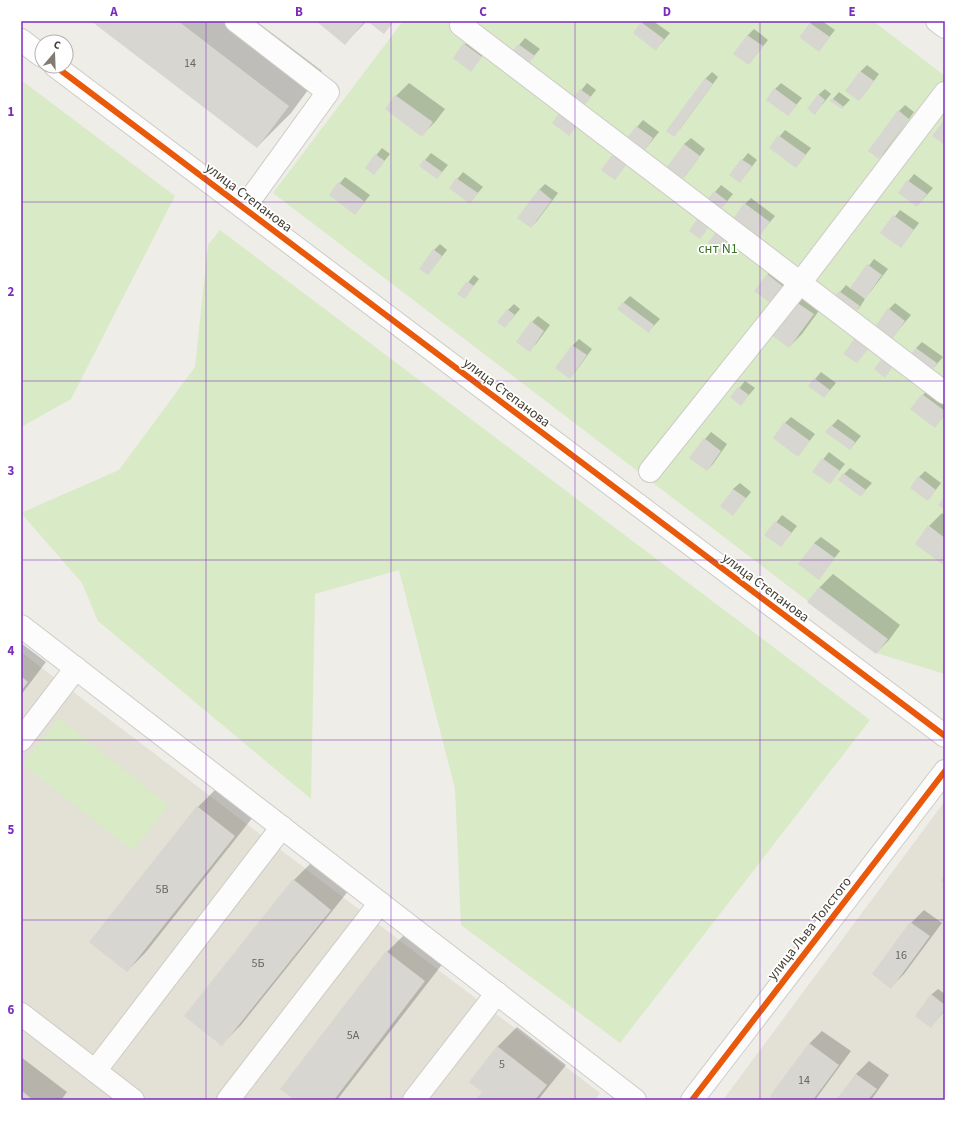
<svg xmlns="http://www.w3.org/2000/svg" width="966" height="1121" viewBox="0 0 966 1121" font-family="'Source Sans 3',sans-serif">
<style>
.residential{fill:#e3e0d5}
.green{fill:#d9eac7}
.shadow{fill:#0003}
.building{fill:#d8d6d0}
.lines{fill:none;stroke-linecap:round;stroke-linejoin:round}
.minor-casing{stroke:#cdcbc5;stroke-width:24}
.minor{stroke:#fcfcfc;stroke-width:22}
.cycleway-casing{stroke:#fff;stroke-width:8}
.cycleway{stroke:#e8590c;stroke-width:6}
.grid{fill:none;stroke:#7b2cbf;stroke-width:1;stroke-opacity:0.55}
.labels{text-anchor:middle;stroke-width:3.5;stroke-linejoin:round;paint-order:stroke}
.number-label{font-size:12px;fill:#6a665c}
.street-label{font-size:14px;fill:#443f34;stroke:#fff}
.park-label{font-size:14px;fill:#3e7627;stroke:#fff}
.neatline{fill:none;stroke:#7b2cbf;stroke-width:1.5}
.grid-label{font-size:13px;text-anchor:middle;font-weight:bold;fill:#7b2cbf}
</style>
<rect width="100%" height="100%" fill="#eeede8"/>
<g class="residential">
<polygon points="21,652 600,1093 595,1100 21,1100"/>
<polygon points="945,801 945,1100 723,1100"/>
</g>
<g class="green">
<polygon points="403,21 873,21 945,76 945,674 876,653 273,193"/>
<polygon points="21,80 175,196 71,399 21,427"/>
<polygon points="220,230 870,720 620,1043 461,925 455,789 399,570 315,594 311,799 98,621 82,583 21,513 119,470 195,367 208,245"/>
<polygon points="59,718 169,805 133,851 22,764"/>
</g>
<g class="shadow">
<polygon points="92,21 256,21 322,71 291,113 257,147"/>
<polygon points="317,21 367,21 345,43"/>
<polygon points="644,21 653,21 670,33 656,49 642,23"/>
<polygon points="813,21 822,21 835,30 819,50 810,23"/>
<polygon points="754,29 768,40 749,64 734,54 748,35"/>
<polygon points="470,38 487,50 471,70 454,58"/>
<polygon points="525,38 540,49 528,63 513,52"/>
<polygon points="867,65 879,74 865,93 859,100 861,71"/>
<polygon points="712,72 718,77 680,129 667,131 706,78"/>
<polygon points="409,83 445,109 435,122 422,135 396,96"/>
<polygon points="587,83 596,90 584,105 575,98"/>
<polygon points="781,83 802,98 788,115 775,89"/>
<polygon points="825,89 831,94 815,113 818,95"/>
<polygon points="839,92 850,100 842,108 832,100"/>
<polygon points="905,105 914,112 885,152 879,158 899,111"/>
<polygon points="643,120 659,132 642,153 625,141"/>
<polygon points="785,130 811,148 796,167 770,148"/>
<polygon points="691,138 705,149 686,175 680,181 684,144"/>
<polygon points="382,148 390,154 374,174 366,168"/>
<polygon points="619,150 631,158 615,178 603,170"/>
<polygon points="431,153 448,165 437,178 420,166"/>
<polygon points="748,153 757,160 740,182 730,175"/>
<polygon points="463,172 483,187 470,202 450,188"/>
<polygon points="914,174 933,188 917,206 899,193"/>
<polygon points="345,177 370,195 355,214 330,195"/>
<polygon points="545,184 558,193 537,221 531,227 539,190"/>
<polygon points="721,185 733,194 719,211 715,192"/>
<polygon points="751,198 775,216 756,239 745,204"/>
<polygon points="900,210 919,223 901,247 882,233"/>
<polygon points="722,228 735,237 723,252 716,234"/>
<polygon points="440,244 447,250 428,274 434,250"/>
<polygon points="874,259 888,269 871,291 864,298 865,299 860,307 853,314 834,299 846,285 851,289"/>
<polygon points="773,269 791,282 779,298 767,275"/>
<polygon points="474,275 479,279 464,298 459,294"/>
<polygon points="807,288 826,301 802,334 789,347 770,333"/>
<polygon points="630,296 660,319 649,331 623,303"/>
<polygon points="895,303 911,315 891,339 889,309"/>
<polygon points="514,304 520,309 505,327 508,310"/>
<polygon points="538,316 550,325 536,344 529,350 532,322"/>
<polygon points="579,339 592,349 576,371 570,377 557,368 573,345"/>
<polygon points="922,342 943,357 931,371 916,348"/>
<polygon points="821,372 836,383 824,397 809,386"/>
<polygon points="745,381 755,388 741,404 732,397"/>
<polygon points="929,388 945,400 945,415 935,426 923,395"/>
<polygon points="791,417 815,434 798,456 785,423"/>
<polygon points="838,419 861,436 850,449 826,432"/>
<polygon points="711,432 727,444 713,464 707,470 705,439"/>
<polygon points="829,452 845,464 830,483 814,471"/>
<polygon points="850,468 872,483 861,495 844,474"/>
<polygon points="925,471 941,483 928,500 919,477"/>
<polygon points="740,483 751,492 733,514 733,489"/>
<polygon points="942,513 945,516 945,559 929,526"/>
<polygon points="782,515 797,526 781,546 766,535"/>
<polygon points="821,537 840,551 819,578 814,543"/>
<polygon points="833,574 900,625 889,640 876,653 809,602 820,587"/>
<polygon points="21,643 46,662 21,695"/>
<polygon points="217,788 253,817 146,952 127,971 198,807"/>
<polygon points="313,861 349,890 241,1025 222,1044 294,880"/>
<polygon points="924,910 942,923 904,974 891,987 873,974 911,923"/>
<polygon points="406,933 444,962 337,1100 296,1100 387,952"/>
<polygon points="938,989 945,994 945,1010 931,1027 931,995"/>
<polygon points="517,1027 566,1065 538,1100 477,1100 483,1092 470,1082 498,1046"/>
<polygon points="822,1031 851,1051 815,1100 777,1100 771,1096 810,1043"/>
<polygon points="21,1057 67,1092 61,1100 21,1100"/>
<polygon points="869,1061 889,1075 871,1100 838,1100 856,1074"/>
</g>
<g class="building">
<polygon points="91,21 178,21 289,106 257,148"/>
<polygon points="316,21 365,21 345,45"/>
<polygon points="367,21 394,21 384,34"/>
<polygon points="641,22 664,39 656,51 633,33"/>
<polygon points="810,23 830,37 819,52 799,37"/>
<polygon points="747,35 763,46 749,65 733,54"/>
<polygon points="463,43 482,57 471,72 453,58"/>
<polygon points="518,44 535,56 528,64 512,52"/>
<polygon points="860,71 874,81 859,101 845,91"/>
<polygon points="705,78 713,84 674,137 666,131"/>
<polygon points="774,88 797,105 788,116 766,100"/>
<polygon points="580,89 591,97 584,106 573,98"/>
<polygon points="818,94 825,100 815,115 807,109"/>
<polygon points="395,95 433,122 422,137 385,109"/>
<polygon points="832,98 844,107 842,109 830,101"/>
<polygon points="898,110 909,119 879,159 868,151"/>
<polygon points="560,112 577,125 569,136 552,123"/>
<polygon points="945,119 945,145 932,136"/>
<polygon points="636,126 653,138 642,155 624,142"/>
<polygon points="778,135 806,155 796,168 769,148"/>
<polygon points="684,144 700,156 680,183 664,171"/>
<polygon points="375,154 385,161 374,175 365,168"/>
<polygon points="612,155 626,165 615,180 601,170"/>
<polygon points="424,159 442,172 437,179 419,166"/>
<polygon points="741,159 752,166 740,183 729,175"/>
<polygon points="456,178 478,193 470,204 449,188"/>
<polygon points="907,180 927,194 917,207 898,193"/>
<polygon points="338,182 365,202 355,215 329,195"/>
<polygon points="539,189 552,200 531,228 517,218"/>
<polygon points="714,191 727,201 719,212 706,202"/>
<polygon points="744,203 770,222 756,241 731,222"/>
<polygon points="893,215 914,230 901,248 880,233"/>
<polygon points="697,219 709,227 700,239 689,231"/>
<polygon points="715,233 730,244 723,254 708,243"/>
<polygon points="433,249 442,256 428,275 419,269"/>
<polygon points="867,264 882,275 865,299 850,288"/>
<polygon points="767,274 785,288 773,305 754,291"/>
<polygon points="467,281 474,286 465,299 457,294"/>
<polygon points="839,291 860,306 854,315 832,299"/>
<polygon points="793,300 814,314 789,348 769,333"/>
<polygon points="623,302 654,325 649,333 617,309"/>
<polygon points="888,308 905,321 891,341 874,328"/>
<polygon points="507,309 515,315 505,328 497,322"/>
<polygon points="531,321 544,331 530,352 516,342"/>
<polygon points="855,338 869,348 857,363 843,354"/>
<polygon points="572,345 587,355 570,379 555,368"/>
<polygon points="916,348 937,363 931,373 909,356"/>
<polygon points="882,358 893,366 885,378 874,369"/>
<polygon points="814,378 830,390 824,398 808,386"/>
<polygon points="738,387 749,395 741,406 730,397"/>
<polygon points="922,394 945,411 945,414 935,428 910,409"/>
<polygon points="784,422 810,441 798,457 773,438"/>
<polygon points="831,425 855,442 850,450 825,432"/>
<polygon points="704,438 721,451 707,471 689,458"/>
<polygon points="822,458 840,471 830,484 812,472"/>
<polygon points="843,473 866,490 861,497 838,480"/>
<polygon points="918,476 936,490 928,501 910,488"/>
<polygon points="733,489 746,498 733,516 720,506"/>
<polygon points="945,496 945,510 938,505"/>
<polygon points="775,521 792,533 781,547 764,535"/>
<polygon points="928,525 945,538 945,560 942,564 915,544"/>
<polygon points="814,543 835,558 819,580 798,564"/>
<polygon points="819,587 888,639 876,654 807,602"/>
<polygon points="21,676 28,682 21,691"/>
<polygon points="197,806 235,836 127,972 89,942"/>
<polygon points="945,874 945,884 941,881"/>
<polygon points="293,879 331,910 222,1046 184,1016"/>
<polygon points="910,922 930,936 891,989 872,974"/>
<polygon points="386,951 425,981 334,1100 295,1100 280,1089"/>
<polygon points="931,994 945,1005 945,1009 931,1028 915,1016"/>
<polygon points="809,1043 839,1065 813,1100 775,1100 770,1096"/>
<polygon points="497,1046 547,1085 535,1100 476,1100 482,1092 469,1082"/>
<polygon points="856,1074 877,1089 868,1100 836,1100"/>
<polygon points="21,1090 33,1100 21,1100"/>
</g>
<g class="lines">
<g class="minor-casing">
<g id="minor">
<polyline points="236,21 328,92 244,208"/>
<polyline points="937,21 945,27"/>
<polyline points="461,25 945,393"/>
<polyline points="21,40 42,56"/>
<polyline points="55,66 945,736"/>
<polyline points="650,471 800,283 945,93"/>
<polyline points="21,626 635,1100"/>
<polyline points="21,740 76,668"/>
<polyline points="21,1014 133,1100"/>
<polyline points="95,1071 282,827"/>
<polyline points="228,1100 380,903"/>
<polyline points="414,1100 497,993"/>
<polyline points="692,1100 945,771"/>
</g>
</g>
<use href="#minor" class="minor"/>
<g class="cycleway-casing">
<g id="cycleway">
<polyline points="55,66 945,736"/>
<polyline points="692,1100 945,771"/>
</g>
</g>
<use href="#cycleway" class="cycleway"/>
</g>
<path class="grid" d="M206,21V1100M391,21V1100M575,21V1100M760,21V1100M21,202H945M21,381H945M21,560H945M21,740H945M21,920H945"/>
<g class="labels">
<g class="number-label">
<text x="190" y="67">14</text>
<text x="162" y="893">5В</text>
<text x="901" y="959">16</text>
<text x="258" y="967">5Б</text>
<text x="353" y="1039">5А</text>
<text x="502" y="1068">5</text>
<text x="804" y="1084">14</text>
</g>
<g class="street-label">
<text transform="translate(249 197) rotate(37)" y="5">улица Степанова</text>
<text transform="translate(507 392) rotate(37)" y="5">улица Степанова</text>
<text transform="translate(766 587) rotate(37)" y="5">улица Степанова</text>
<text transform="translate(809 928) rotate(-52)" y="5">улица Льва Толстого</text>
</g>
<g class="park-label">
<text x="718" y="253">снт N1</text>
</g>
</g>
<rect width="966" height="1121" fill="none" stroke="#ffffff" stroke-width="44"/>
<g transform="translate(54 54) rotate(19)"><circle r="19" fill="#ffffff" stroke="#b4b2ae"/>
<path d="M0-3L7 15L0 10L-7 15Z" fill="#807c73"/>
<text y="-6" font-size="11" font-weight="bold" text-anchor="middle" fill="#443f34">С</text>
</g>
<rect x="22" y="22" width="922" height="1077" class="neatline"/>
<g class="grid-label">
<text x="114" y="16">A</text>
<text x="299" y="16">B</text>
<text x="483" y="16">C</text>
<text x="667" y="16">D</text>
<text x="852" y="16">E</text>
<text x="11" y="116">1</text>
<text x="11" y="296">2</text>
<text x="11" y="475">3</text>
<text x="11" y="655">4</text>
<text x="11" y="834">5</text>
<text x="11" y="1014">6</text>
</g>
</svg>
